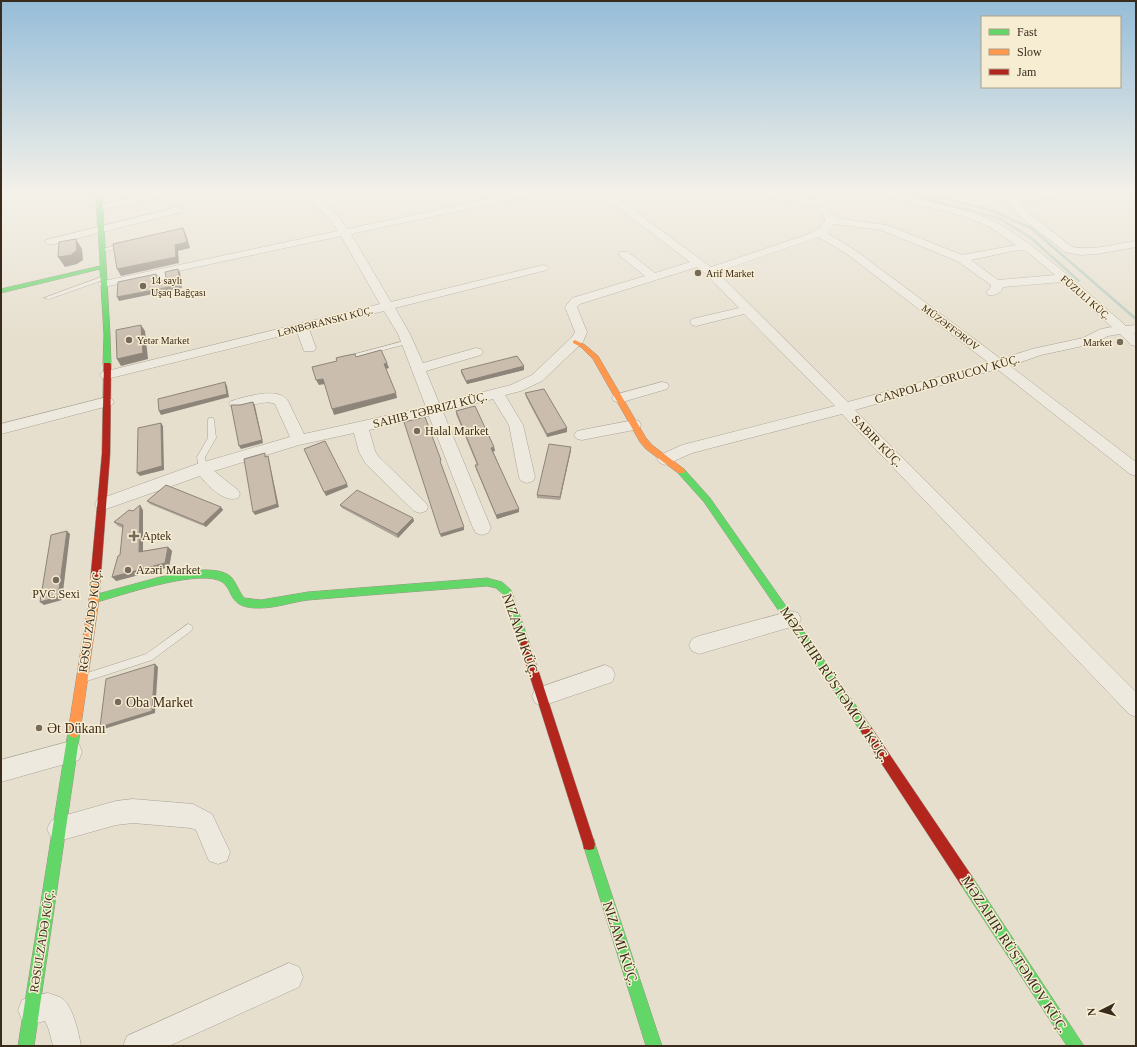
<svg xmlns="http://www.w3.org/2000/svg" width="1137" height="1047" viewBox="0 0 1137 1047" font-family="'Times New Roman',serif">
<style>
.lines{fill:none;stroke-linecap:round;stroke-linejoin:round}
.stream{stroke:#b8cbc1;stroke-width:2.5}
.lane-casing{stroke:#aba496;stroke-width:1}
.street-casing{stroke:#aba496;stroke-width:1}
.fast-casing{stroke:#9b9386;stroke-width:1}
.slow-casing{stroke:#9b9386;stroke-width:1}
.jam-casing{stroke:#9b9386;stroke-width:1}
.lane{fill:#ede9df;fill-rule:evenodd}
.street{fill:#ede9df;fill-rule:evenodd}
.fast{fill:#63d668;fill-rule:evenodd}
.slow{fill:#ff974d;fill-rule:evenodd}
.jam{fill:#b3261e;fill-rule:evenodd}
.wall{fill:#aea396}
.shaded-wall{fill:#8d847a}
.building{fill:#cabdae;stroke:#8d847a}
.poi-dot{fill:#766b5b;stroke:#f7edd3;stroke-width:1.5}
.labels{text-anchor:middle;stroke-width:3;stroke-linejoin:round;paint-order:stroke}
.far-poi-label{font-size:10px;fill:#3a2c1d;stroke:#f7edd3;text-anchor:start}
.far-street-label{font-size:10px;fill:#3a2c1d;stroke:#f7edd3}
.street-label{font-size:12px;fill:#3a2c1d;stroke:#f7edd3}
.poi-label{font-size:12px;fill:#3a2c1d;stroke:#f7edd3;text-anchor:start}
.near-street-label{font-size:14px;fill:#3a2c1d;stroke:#f7edd3}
.near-poi-label{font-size:14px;fill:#3a2c1d;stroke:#f7edd3;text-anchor:start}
</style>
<rect width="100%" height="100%" fill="#e6dfce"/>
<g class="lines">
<g class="stream">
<polyline points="899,192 999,218 1031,238 1079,281"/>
<polyline points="918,192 990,210 1031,228 1136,319"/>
</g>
<g class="lane-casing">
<g id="lane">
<polygon points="125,243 127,244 127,246 102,252 99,250"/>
<polygon points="162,269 165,271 166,281 163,283 160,281 159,271"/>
<polygon points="104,276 107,278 106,279 49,299 44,298"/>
<polygon points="408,340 410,341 410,343 346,360 343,358 344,357"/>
<polygon points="209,418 213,418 214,420 216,438 205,457 207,468 203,471 199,468 197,457 208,438 208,420"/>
<polygon points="188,624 191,625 193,628 191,631 152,660 87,681 84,680 82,677 84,674 146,654"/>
</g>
</g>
<g class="street-casing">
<g id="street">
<polygon points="157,192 173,192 168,195 100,210 95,207 96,205"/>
<path d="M303,192H313L339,217L347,229L521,192H538L533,195L351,234L391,302L543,265L547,266L549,268L547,270L395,308L410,334L423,363L476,348L481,349L483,352L481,355L426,371L439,403L511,385L532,375L572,337L575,332L565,307L572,298L645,276L620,256L619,254L620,252H628L655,273L690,262L600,194L598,192H609L711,267L806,235L819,229L825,221L824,216L817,206L754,195L751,194L749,192H767L816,200L825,192H835L825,203L835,218L887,225L962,255L1016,245L990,227L967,217L878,194L876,192H891L975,213L998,223L1031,245L1069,276L1126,326L1136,325V333H1134L1136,335V346L1131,345L1120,334L1108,336L1092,344L1041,355L1010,366L1136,462V476L1130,474L997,369L855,410L1136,692V717L1129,714L842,414L692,453L665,465L660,463L657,459L660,455L682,445L835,406L744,314L696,326L692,325L690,322L692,319L739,308L705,273L697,267L580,304L577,307L587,332L583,342L542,381L521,391L505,395L523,425L535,477L533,481L527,483L521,481L519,477L509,425L493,399L443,412L491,528L488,533L482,535L476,533L473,528L429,416L369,430L375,451L378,456L426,503L428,507L426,511L420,513L414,511L366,464L359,452L354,433L299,445L214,471L238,490L240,494L238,498C224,503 208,486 200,476L109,508L103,510L97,508L95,504L97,500L197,464L290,437L275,404C261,398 245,411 231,407L229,404L231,401C245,397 279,386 288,401L304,434L426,407L398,334L384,311L309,329L316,348L314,351H304L297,332L107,379L102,378L100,375L102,372L107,371L380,304L341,236L104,287L100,286L98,284L100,282L104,281L338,231L331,221ZM833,224L881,230L957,261L991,285V287L986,292L988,295C994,296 1001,293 1003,287L1062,282L1112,327L1101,329L1083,338L1032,349L1001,359L855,250L827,233ZM818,237L847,254L989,363L848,402L717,272ZM1025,250L1055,275L998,280L971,260L1013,251Z"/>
<path d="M999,192H1009L1013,197L1057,192H1079L1077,194L1074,195L1018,202L1026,211L1072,247C1093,251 1115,244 1136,241V247L1097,254L1081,255L1065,252L1018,215Z"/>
<polygon points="178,207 183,210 182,212 50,245 45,242 46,240"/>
<polygon points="662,382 667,383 669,386 667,389 619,403 614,401 612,398 614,395"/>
<polygon points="107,397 112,399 114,402 112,405 1,434 1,424"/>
<polygon points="634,420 639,421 641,425 639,429 582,440 577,439 574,435 577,431 582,430"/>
<polygon points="791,611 798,613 801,619 798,625 791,627 699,654 692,651 689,645 692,639 699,636"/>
<polygon points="605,665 612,668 615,675 612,682 542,706 535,703 532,696 535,689"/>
<polygon points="71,741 79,744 82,752 79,760 1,782 1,760"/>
<polygon points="133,799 193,804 212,814 230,852 227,861 218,864 209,861 196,830 191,828 133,823 116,825 59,841 51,837 47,829 51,821 59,817 116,801"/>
<polygon points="289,963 299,967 303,977 299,987 169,1046 123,1046 127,1036"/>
<path d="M48,993C53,995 59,996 63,999C73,1007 79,1034 81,1046H53L49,1030L45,1021L32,1024L22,1020L18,1010L22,1000L32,996Z"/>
</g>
</g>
<g class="fast-casing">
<g id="fast">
<polygon points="96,192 102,192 110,335 111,365 107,367 103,365 104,335 100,269 1,293 1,289 100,266"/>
<polygon points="681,468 684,469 710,498 871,727 873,731 871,735 867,737 863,735 827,681 704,502 678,473 677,471"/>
<path d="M197,570C208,570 224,569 232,578C237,584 239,592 244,598L261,600L308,592L487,578L502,582L511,590L530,645L529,648L525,650L521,648L504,595L496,588L487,586C448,589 408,592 369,595C349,597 328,598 308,600C292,602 276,608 260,608C224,609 236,586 218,580C192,571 122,595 94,603L91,602L89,599L91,596L94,595L160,577Z"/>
<polygon points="74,726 78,728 80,732 34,1046 18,1046 68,732 70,728"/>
<polygon points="589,838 594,839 595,844 662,1046 646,1046 583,844 584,839"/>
<polygon points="966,873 971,875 1084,1046 1067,1046 961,885 959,880 961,875"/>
</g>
</g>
<g class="slow-casing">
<g id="slow">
<polygon points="575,340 585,345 598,356 646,438 652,445 684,469 685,471 684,473 678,473 646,449 640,442 593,359 581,347 573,343 573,341"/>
<polygon points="96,569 99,570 101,573 99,599 80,732 78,736 74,738 70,736 68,732 89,599 91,573 93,570"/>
</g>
</g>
<g class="jam-casing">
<g id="jam">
<polygon points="104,363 110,363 111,365 110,454 101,573 99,576 96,577 93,576 91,573 102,454"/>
<polygon points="525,640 529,642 530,645 595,844 594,849 589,850 584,849 583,844 520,645 521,642"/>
<polygon points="867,725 871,727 971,875 973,880 971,885 966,887 961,885 863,735 861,731 863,727"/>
</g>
</g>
<use href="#lane" class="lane"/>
<use href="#street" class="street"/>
<use href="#fast" class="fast"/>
<use href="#slow" class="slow"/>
<use href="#jam" class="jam"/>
</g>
<g class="wall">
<polygon points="524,366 524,370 467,384 461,373 461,370"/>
<polygon points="525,393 567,428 567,432 547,437 526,397"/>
<polygon points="456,411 494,447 495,451 493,451 519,512 497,519 476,469 475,465 477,465 456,414"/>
<polygon points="571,447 571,450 560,500 537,498 537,495"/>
<polygon points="147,501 221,507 223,510 206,527 150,504"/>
<polygon points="340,505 413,518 414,521 398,538 342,508"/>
<polygon points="143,510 143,551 168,547 172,551 169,567 116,581 120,555 123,528 118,526 114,522 133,511"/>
</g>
<g class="shaded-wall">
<polygon points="183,228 186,234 190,248 178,251 179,263 121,276 117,269 175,245"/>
<polygon points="76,239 82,249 83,260 77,264 65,267 58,257"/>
<polygon points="178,269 180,272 182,288 119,301 117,297 180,285"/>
<polygon points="141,325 145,331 148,359 121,366 117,359"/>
<polygon points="387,363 389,368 386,369 384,364"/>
<polygon points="524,366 524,370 467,384 466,381"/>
<polygon points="323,379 325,384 319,385 316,380"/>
<polygon points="225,382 227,386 229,397 161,415 159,411"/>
<polygon points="396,393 397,398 334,415 332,409"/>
<polygon points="253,402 255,406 263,443 241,449 239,446"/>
<polygon points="161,423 163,426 164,470 140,476 137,473"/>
<polygon points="567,428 567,432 547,437 547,434"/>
<polygon points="494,447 495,451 492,452 491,448"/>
<polygon points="571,447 571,450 560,500 560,497"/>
<polygon points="268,456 269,460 279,507 255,515 253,512"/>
<polygon points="347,484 348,487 326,496 324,492"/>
<polygon points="140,505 143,510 143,556 139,552"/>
<polygon points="221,507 223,510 206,527 203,524"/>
<polygon points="519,509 519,512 497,519 496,515"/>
<polygon points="413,518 414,521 398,538 397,534"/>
<polygon points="464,527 464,530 441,537 440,534"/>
<polygon points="67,531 70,534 62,600 44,605 40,602"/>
<polygon points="168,547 172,551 169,567 116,581 112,577"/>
<polygon points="155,664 158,667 155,713 104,729 100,727"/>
</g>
<g class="building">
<polygon points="183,228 187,242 175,245 176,257 117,269 113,244"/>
<polygon points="76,239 77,250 71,255 58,257 59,242"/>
<polygon points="178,269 180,285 117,297 118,282 156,274 157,279 162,281 166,278 165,272"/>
<polygon points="141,325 143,353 117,359 116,330"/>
<polygon points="381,350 387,363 384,364 396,393 332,409 323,379 316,380 312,367 337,361 336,358 344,356 355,354 356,357"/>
<polygon points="517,356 524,366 466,381 461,370"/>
<polygon points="225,382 227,394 159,411 158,399"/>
<polygon points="544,389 567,428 547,434 525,393"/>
<polygon points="253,402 262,440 239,446 231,405 240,405"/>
<polygon points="475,406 494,447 491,448 519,509 496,515 475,465 478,465 456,411"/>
<polygon points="425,417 441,460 440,461 464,527 440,534 404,422"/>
<polygon points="161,423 162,466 137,473 138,428"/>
<polygon points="325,441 347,484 324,492 304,449"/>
<polygon points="549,444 571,447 560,497 537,495"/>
<polygon points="265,453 265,457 268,456 277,504 253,512 244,459"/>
<polygon points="166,485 221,507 203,524 147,501"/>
<polygon points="357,490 413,518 397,534 340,505"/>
<polygon points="140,505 139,552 168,547 165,563 112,577 118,556 120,555 123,525 114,522 129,510 133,511"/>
<polygon points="67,531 58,597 40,602 51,535"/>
<polygon points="155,664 152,711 100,727 106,679"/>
</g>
<linearGradient id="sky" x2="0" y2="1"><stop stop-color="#95bdd8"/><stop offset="0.57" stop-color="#f4f1e9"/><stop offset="1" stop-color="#f4f1e9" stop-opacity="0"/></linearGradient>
<rect width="1137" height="338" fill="url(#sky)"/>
<g class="poi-dot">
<circle cx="698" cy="273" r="4"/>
<circle cx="143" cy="286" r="4"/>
<circle cx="129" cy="340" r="4"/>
<circle cx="1120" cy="342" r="4"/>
<circle cx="417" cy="431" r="4"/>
<path d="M132 530h4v4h4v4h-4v4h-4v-4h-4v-4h4z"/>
<circle cx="128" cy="570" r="4"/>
<circle cx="56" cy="580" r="4"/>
<circle cx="118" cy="702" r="4"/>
<circle cx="39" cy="728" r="4"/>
</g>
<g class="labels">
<g class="far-poi-label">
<text x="706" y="277">Arif Market</text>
<text x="151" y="284">14 saylı<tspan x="151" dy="12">Uşaq Bağçası</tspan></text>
<text x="137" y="344">Yetər Market</text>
<text x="1112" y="346" text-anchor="end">Market</text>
</g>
<g class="far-street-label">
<text transform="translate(1086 297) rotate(41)" y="4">FÜZULI KÜÇ.</text>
<text transform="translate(325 321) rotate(-14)" y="4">LƏNBƏRANSKI KÜÇ.</text>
<text transform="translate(951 327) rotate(37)" y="4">MÜZƏFFƏROV</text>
</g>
<g class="street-label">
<text transform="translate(947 379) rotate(-16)" y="4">CANPOLAD ORUCOV KÜÇ.</text>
<text transform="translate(430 410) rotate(-14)" y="4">SAHIB TƏBRIZI KÜÇ.</text>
<text transform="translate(877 441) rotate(46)" y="4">SABIR KÜÇ.</text>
<text transform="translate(90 621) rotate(-82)" y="4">RƏSULZADƏ KÜÇ.</text>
<text transform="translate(42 941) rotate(-81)" y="4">RƏSULZADƏ KÜÇ.</text>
</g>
<g class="poi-label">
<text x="425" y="435">Halal Market</text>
<text x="142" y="540">Aptek</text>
<text x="136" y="574">Azəri Market</text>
<text x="56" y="598" text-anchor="middle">PVC Sexi</text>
</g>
<g class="near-street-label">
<text transform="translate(521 635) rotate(71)" y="5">NIZAMI KÜÇ.</text>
<text transform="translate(835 684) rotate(56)" y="5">MƏZAHIR RÜSTƏMOV KÜÇ.</text>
<text transform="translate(621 943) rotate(72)" y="5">NIZAMI KÜÇ.</text>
<text transform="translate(1015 954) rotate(57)" y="5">MƏZAHIR RÜSTƏMOV KÜÇ.</text>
</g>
<g class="near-poi-label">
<text x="126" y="707">Oba Market</text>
<text x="47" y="733">Ət Dükanı</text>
</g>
</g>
<rect width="1137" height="1047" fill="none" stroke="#3a2c1d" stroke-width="4"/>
<rect x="981" y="16" width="140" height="72" fill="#f7edd3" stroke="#aba08a"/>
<rect x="989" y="29" width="20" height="6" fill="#63d668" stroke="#aba08a"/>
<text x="1017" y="36" font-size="12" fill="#3a2c1d">Fast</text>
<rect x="989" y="49" width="20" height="6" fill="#ff974d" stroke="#aba08a"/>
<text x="1017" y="56" font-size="12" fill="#3a2c1d">Slow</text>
<rect x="989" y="69" width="20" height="6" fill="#b3261e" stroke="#aba08a"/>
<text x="1017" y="76" font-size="12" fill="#3a2c1d">Jam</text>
<g transform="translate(1101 1011) rotate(264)" stroke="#f7edd3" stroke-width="3" paint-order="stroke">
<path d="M0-3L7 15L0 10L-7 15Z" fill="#3a2c1d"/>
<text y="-6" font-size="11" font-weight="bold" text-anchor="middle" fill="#3a2c1d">N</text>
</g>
</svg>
